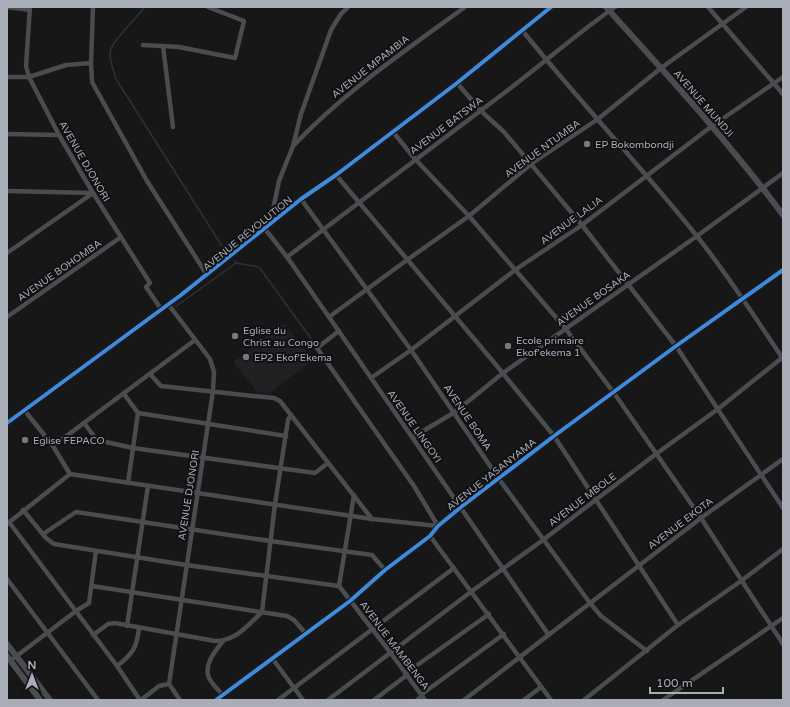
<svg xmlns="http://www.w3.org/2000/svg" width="790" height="707" viewBox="0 0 790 707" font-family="'Varela Round',sans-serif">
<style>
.built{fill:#212123}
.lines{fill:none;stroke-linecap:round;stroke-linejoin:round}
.stream{stroke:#2a3239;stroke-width:1.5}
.minor{stroke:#4b4c50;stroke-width:4.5}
.tertiary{stroke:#4b4c50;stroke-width:6}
.cycleway-casing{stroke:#111113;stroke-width:6}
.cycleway{stroke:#408adc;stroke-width:4}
.poi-dot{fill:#757880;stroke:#111113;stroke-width:1.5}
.labels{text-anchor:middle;stroke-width:4;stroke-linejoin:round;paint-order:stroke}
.street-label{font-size:10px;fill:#a8adb8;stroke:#111113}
.poi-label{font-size:10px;fill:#a8adb8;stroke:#111113;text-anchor:start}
</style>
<rect width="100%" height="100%" fill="#171717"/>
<polygon class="built" points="284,323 313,360 269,394 258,393 233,362"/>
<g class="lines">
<g class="stream">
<path d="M145,7C138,16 112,41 110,51C109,60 114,71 116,79L227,254"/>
<polyline points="236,263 259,267 315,344"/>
<polyline points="175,307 236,263 235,261"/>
</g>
<g class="minor">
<polyline points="7,7 30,10"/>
<polyline points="30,7 26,66 29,77 59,135 93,193 150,283 146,287 161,309"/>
<polyline points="93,7 91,63 92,82 147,181 207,275"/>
<polyline points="708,7 783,94"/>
<path d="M522,30C578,100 640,165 696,235C728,275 755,317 783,359"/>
<polyline points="143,45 179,47 235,58 244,21 208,7"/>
<polyline points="163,46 173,127"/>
<polyline points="7,77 29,77 66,65 91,63"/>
<polyline points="457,83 481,111 504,132 582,225 676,346 783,508"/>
<polyline points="393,132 415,159 469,216 565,328 614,393 701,518 783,644"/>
<polyline points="7,134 59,135"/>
<path d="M294,145C344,92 406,50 465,7"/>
<polyline points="336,175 492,360 554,436 678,625"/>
<polyline points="7,191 93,193"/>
<polyline points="301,199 411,350 499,479 590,603 601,616 647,651"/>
<polyline points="270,224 279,181 293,146 301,114 331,30 341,14 348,7"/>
<polyline points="265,229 287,257 329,317 548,634"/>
<polyline points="7,253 93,193"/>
<path d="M287,257C362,200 437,144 512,87C546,61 579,32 615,7"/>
<polyline points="168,304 210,359 214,372 213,391 169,684 180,700"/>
<polyline points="7,317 121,237"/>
<polyline points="329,317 407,260 469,216 531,164 598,119 661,68 746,7"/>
<polyline points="339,331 317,348 414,486 438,526"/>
<polyline points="150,374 161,386 253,396 274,398 280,401 372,519"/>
<polyline points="371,378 411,350 515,270 582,225 712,126 783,77"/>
<polyline points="124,394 138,413 286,436"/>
<polyline points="25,411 53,446 70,474"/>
<polyline points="84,423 97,440 133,448 315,473 328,463"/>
<polyline points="413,437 455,412 503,373 697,236 783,173"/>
<polyline points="53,446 195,340"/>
<polyline points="128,483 138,413"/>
<polyline points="23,510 46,538 54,544 186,565 339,586 390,652 425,700"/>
<polyline points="9,522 117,666 140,700"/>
<polyline points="7,524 70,474 372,519 438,526"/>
<polyline points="43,534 76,512 270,541 372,555 385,570"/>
<polyline points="430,536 551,700"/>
<polyline points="7,579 98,700"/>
<polyline points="92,586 287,616 294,620 306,634"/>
<polyline points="339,586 354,495"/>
<polyline points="127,626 148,486"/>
<path d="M93,635L108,624L115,623L215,641C236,641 248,625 262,612L275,504L288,420L291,415"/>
<polyline points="272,658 303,700"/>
<polyline points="10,661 76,611 89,603 96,551"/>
<path d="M117,666C133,654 137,647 139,628"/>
<path d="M223,695C218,690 212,684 209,678C203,665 216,650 223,641"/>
<polyline points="141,700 159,686 169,684"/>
<polyline points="278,700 454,568"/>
<polyline points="328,700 472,591 543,540 656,454 718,409 783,357"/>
<polyline points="374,700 407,675 409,671 489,614"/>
<polyline points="417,700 422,696 422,694 504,634"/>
<polyline points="464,700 701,518 783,459"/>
<polyline points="524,700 541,687"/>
<polyline points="584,700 678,625 741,581 783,549"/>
<polyline points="663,700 783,618"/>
</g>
<g class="tertiary">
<path d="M606,7C667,75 729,142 783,215"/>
<polyline points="7,423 181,295 301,199 336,175 457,83 551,7"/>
<polyline points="7,644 50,700"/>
<polyline points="7,656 40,700"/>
<polyline points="216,700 350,601 385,570 430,536 438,526 461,507 554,436 676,346 783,270"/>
</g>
<g class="cycleway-casing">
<g id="cycleway">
<polyline points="7,423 181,295 301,199 336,175 457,83 551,7"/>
<polyline points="216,700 350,601 385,570 430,536 438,526 461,507 554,436 676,346 783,270"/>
</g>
</g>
<use href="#cycleway" class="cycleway"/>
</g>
<g class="poi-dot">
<circle cx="587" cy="144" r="4"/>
<circle cx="235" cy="336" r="4"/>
<circle cx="508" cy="346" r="4"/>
<circle cx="246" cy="357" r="4"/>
<circle cx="25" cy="440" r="4"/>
</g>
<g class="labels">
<g class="street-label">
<text transform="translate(370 66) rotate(-38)" y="4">AVENUE MPAMBIA</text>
<text transform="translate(704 103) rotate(49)" y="4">AVENUE MUNDJI</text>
<text transform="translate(446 125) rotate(-37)" y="4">AVENUE BATSWA</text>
<text transform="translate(542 148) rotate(-36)" y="4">AVENUE NTUMBA</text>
<text transform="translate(85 161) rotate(60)" y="4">AVENUE DJONORI</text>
<text transform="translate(571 220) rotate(-36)" y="4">AVENUE LALIA</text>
<text transform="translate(247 233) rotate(-39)" y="4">AVENUE RÉVOLUTION</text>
<text transform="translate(59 270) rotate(-35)" y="4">AVENUE BOHOMBA</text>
<text transform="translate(593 298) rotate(-35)" y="4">AVENUE BOSAKA</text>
<text transform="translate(468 417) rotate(56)" y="4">AVENUE BOMA</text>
<text transform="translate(415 426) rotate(55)" y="4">AVENUE LINGOYI</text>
<text transform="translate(491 474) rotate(-38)" y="4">AVENUE YASANYAMA</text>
<text transform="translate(188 495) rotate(-81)" y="4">AVENUE DJONORI</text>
<text transform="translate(582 499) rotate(-37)" y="4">AVENUE MBOLE</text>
<text transform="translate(680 523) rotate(-37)" y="4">AVENUE EKOTA</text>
<text transform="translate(395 645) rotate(53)" y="4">AVENUE MAMBENGA</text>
</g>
<g class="poi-label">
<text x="595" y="148">EP Bokombondji</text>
<text x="243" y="334">Eglise du<tspan x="243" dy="12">Christ au Congo</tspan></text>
<text x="516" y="344">Ecole primaire<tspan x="516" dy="12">Ekof'ekema 1</tspan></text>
<text x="254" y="361">EP2 Ekof'Ekema</text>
<text x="33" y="444">Eglise FEPACO</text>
</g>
</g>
<rect width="790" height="707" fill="none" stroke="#a8adb8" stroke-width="16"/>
<g transform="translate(32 675)" stroke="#111113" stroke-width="3" paint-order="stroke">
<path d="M0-3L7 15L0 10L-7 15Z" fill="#a8adb8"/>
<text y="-6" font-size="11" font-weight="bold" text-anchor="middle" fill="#a8adb8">N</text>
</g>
<path d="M650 687v6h73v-6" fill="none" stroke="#a8adb8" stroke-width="2"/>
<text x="656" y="687" font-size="12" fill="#a8adb8" stroke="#111113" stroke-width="3" paint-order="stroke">100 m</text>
</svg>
